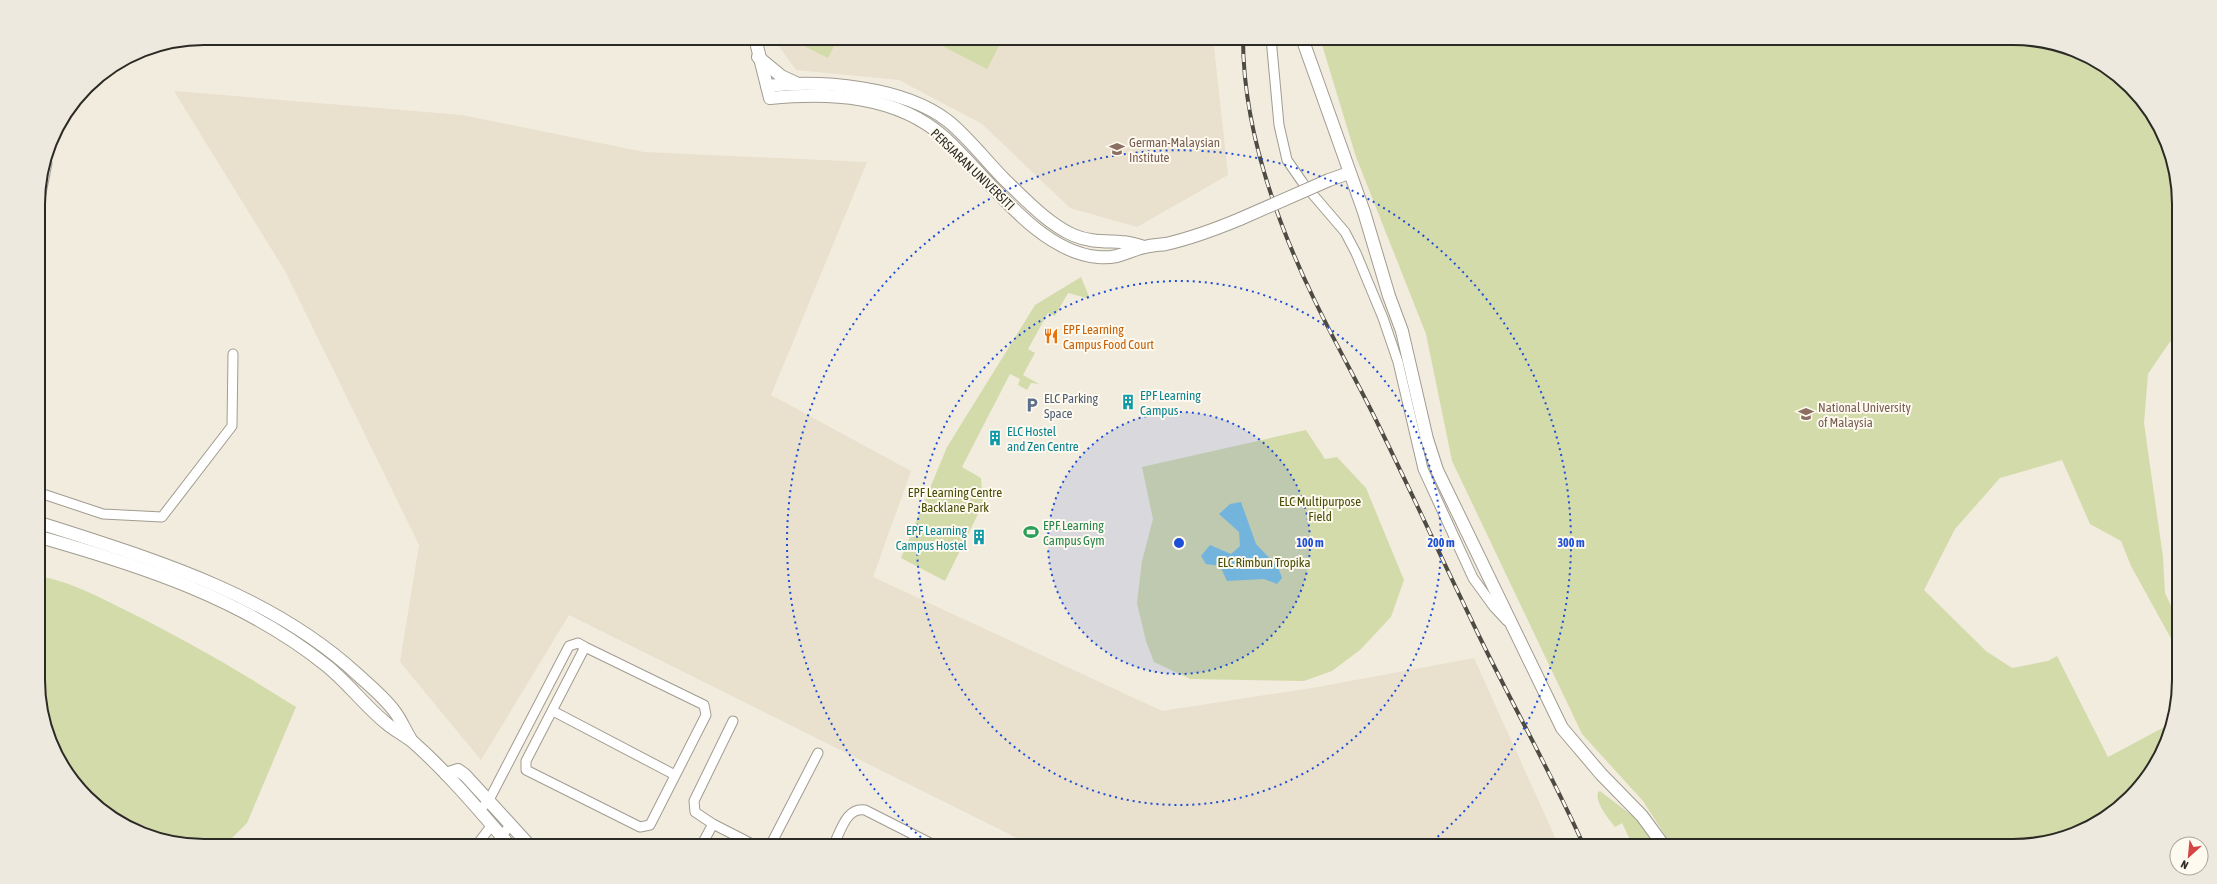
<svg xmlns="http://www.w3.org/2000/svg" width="2217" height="884" viewBox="0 0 2217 884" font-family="'Asap Condensed',sans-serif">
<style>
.built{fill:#e9e0cd}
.green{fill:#d4dbab}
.water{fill:#7fc3df}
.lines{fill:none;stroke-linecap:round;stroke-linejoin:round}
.street-casing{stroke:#a19c90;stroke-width:11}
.secondary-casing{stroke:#a19c90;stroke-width:14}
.street{stroke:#fff;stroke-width:9}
.secondary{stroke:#fff;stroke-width:12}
.rail-casing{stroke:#4d4b44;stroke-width:4}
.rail{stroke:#fefaef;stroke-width:2.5;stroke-dasharray:8;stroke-linecap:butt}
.secondary-bridge-casing{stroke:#a19c90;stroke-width:14;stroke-linecap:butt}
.secondary-bridge{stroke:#fff;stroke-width:12}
.ring{fill:none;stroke:#1d4ed8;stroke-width:2;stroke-dasharray:2 4}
.labels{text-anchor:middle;stroke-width:4;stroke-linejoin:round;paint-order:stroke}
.education-label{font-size:13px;fill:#785e54;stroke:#fefaef;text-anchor:start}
.street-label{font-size:13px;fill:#2c2a25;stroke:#fefaef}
.food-label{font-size:13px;fill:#c56008;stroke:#fefaef;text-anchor:start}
.culture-label{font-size:13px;fill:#0d838f;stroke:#fefaef;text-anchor:start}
.service-label{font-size:13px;fill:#4e5e75;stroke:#fefaef;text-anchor:start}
.park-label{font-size:13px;fill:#484e06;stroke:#fefaef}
.leisure-label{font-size:13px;fill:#27864d;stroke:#fefaef;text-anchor:start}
.rim{fill:none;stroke:#2c2a25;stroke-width:2}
.centre{fill:#1d4ed8;stroke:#fefaef;stroke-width:2}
.ring-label{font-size:12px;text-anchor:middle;font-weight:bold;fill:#1d4ed8;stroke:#fefaef;stroke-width:4;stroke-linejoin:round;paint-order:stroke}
</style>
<rect width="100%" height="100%" fill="#f2ecdf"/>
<g class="built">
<polygon points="773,38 1213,38 1228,175 1137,227 1070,208 982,124 899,80 796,70"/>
<polygon points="174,91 462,115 644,152 867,162 771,395 911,471 873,577 1162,711 1318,687 1474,658 1559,846 1033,846 569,615 481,760 400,662 419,545 285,271"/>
</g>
<g class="green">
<polygon points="788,38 838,38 828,58"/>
<polygon points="927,38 1003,38 987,69"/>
<polygon points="1320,38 2013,38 2067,47 2114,72 2145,103 2166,140 2178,182 2178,337 2169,343 2148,374 2144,423 2163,557 2165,593 2179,623 2179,653 2131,566 2121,541 2090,524 2062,460 2000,478 1955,529 1924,590 1986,651 2012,668 2048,661 2057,656 2108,757 2172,723 2170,734 2145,781 2114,812 2067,837 2024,846 1672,846 1643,801 1582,734 1452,461 1426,334 1356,157"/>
<polygon points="1081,277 1090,299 1068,293 1055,316 1048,313 1028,349 1035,353 1023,375 1039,384 1031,383 1027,390 1018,385 1020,379 1010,374 962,467 981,478 983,504 945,581 901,558 947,447 1035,305"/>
<polygon points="1306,430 1325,459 1337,457 1366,488 1404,580 1391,617 1360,650 1332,671 1304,681 1190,679 1154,662 1146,641 1137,603 1142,561 1153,519 1142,467"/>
<path d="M40,576C71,582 99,597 127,611C186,640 241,672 296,707L247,823L224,846C189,846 171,838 139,824L134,829L111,818L79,789L55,753L41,712Z"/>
<path d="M1600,791L1647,827L1657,846H1633L1622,823L1615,827C1608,818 1595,803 1598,792Z"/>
</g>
<polygon class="water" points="1241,502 1256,544 1278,567 1282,578 1277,584 1264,579 1227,581 1220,566 1206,564 1201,556 1210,545 1231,554 1240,546 1239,532 1219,514 1230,504"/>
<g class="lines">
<g class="street-casing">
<g id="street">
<polyline points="1271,38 1279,125 1287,160 1303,183 1345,232 1356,253 1383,318 1398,362 1423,469 1473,578 1494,607 1507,621"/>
<polyline points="38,209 47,163"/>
<polyline points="40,493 103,514 162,517 232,426 233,354"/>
<polyline points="553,711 675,775"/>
<polyline points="479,811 489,800 569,646 578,643 585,647 704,705 706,715 650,825 640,827 526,770 526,761 585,647"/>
<polyline points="713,824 695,812 694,801 733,721"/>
<polyline points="476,846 492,825"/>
<polyline points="494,846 511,824"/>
<polyline points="701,846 713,824 756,846"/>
<polyline points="770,846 818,753"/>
<path d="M833,846C841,831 846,807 865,810L936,846"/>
</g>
</g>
<g class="secondary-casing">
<g id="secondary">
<path d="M755,38L770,98C830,92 896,95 944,137C987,176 1037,252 1098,257C1120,259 1126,251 1145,247C1152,245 1159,245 1166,244C1192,238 1216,229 1240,219"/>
<polyline points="1302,38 1364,212 1389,296 1402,331 1427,439 1437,470 1562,728 1601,774 1642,816 1664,846"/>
<polyline points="758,57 781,76 796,83"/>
<path d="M767,86C821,80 903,86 948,121C969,138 986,161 1005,180C1025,199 1047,223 1073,235C1089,242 1104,241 1121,242C1129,242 1137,245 1144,247"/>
<polyline points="1329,180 1349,173"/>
<path d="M40,523C151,559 269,593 357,674C369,685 385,698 395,712C401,720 405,730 410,738"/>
<path d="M40,537C142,566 244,599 327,666C348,683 365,706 386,723C394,730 404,735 413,742C448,773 479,810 510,846"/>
<polyline points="446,774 458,770 465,775 530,846"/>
</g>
</g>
<use href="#street" class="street"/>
<use href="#secondary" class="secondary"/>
<g class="rail-casing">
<path id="rail" d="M1243,38C1243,127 1275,218 1313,297C1332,337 1354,376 1374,416C1411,491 1446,568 1483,644C1516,711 1553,777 1584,846"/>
</g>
<use href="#rail" class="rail"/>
<g class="secondary-bridge-casing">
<polyline id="secondary-bridge" points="1240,219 1329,180"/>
</g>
<use href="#secondary-bridge" class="secondary-bridge"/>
</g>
<circle cx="1179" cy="543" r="131" fill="#1d4ed8" fill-opacity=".12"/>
<g class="ring">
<circle cx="1179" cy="543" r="131"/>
<circle cx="1179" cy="543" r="262"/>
<path d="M930 845A392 392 0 1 1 1428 845"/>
</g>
<defs>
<g id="university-bare" transform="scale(1.2)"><path d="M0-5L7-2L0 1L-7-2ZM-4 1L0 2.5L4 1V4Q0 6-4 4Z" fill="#8d6e63" stroke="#fefaef" stroke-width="2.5" paint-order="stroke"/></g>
<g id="restaurant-bare" transform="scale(1.2)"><path d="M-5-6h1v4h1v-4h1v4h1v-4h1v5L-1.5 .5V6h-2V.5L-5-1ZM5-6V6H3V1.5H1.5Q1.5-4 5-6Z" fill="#e8710a" stroke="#fefaef" stroke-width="2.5" paint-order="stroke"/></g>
<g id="building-bare" transform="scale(1.2)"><path d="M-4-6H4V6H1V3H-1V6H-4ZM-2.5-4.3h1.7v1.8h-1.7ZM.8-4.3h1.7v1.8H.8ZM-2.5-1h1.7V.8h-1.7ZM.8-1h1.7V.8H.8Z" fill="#0f9aa8" stroke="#fefaef" stroke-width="2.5" paint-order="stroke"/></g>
<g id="parking-bare" transform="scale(1.2)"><path d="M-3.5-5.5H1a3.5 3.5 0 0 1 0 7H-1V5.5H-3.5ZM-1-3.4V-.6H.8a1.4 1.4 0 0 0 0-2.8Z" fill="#5c6f8a" stroke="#fefaef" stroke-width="2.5" paint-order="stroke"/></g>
<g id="stadium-bare" transform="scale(1.2)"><path d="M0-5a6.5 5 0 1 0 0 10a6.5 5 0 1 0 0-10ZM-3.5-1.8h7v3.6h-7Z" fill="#2e9e5b" stroke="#fefaef" stroke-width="2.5" paint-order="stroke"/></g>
</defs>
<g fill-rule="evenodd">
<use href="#university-bare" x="1117" y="149"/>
<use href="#restaurant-bare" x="1051" y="336"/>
<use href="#building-bare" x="1128" y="402"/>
<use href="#parking-bare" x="1032" y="405"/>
<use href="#university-bare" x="1806" y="414"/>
<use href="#building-bare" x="995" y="438"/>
<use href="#stadium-bare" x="1031" y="532"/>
<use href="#building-bare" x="979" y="537"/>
</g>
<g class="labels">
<g class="education-label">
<text x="1129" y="147">German-Malaysian<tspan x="1129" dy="15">Institute</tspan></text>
<text x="1818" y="412">National University<tspan x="1818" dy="15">of Malaysia</tspan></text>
</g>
<g class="street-label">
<text transform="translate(973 169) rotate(44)" y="5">PERSIARAN UNIVERSITI</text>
</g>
<g class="food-label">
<text x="1063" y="334">EPF Learning<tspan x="1063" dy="15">Campus Food Court</tspan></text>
</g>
<g class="culture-label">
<text x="1140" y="400">EPF Learning<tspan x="1140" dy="15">Campus</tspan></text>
<text x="1007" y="436">ELC Hostel<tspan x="1007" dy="15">and Zen Centre</tspan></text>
<text x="967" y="535" text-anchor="end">EPF Learning<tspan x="967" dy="15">Campus Hostel</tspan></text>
</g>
<g class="service-label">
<text x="1044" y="403">ELC Parking<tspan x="1044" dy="15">Space</tspan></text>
</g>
<g class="park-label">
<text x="955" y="497">EPF Learning Centre<tspan x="955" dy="15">Backlane Park</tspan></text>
<text x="1320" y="506">ELC Multipurpose<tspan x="1320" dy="15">Field</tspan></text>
<text x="1264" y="567">ELC Rimbun Tropika</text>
</g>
<g class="leisure-label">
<text x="1043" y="530">EPF Learning<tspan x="1043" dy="15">Campus Gym</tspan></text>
</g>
</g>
<path d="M0 0H2217V884H0ZM204 45H2013A159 159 0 0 1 2172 204V680A159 159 0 0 1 2013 839H204A159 159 0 0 1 45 680V204A159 159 0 0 1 204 45Z" fill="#ede9df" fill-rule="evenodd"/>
<path class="rim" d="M204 45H2013A159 159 0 0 1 2172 204V680A159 159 0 0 1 2013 839H204A159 159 0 0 1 45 680V204A159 159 0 0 1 204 45Z"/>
<circle cx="1179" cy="543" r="6" class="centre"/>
<g class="ring-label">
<text x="1310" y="547">100 m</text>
<text x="1441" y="547">200 m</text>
<text x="1571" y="547">300 m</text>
</g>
<g transform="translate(2189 856) rotate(207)"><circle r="19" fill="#fefaef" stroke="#aaa79e"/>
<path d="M0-3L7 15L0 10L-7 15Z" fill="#d54545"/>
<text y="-6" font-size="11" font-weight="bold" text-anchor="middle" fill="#2c2a25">N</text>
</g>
</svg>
